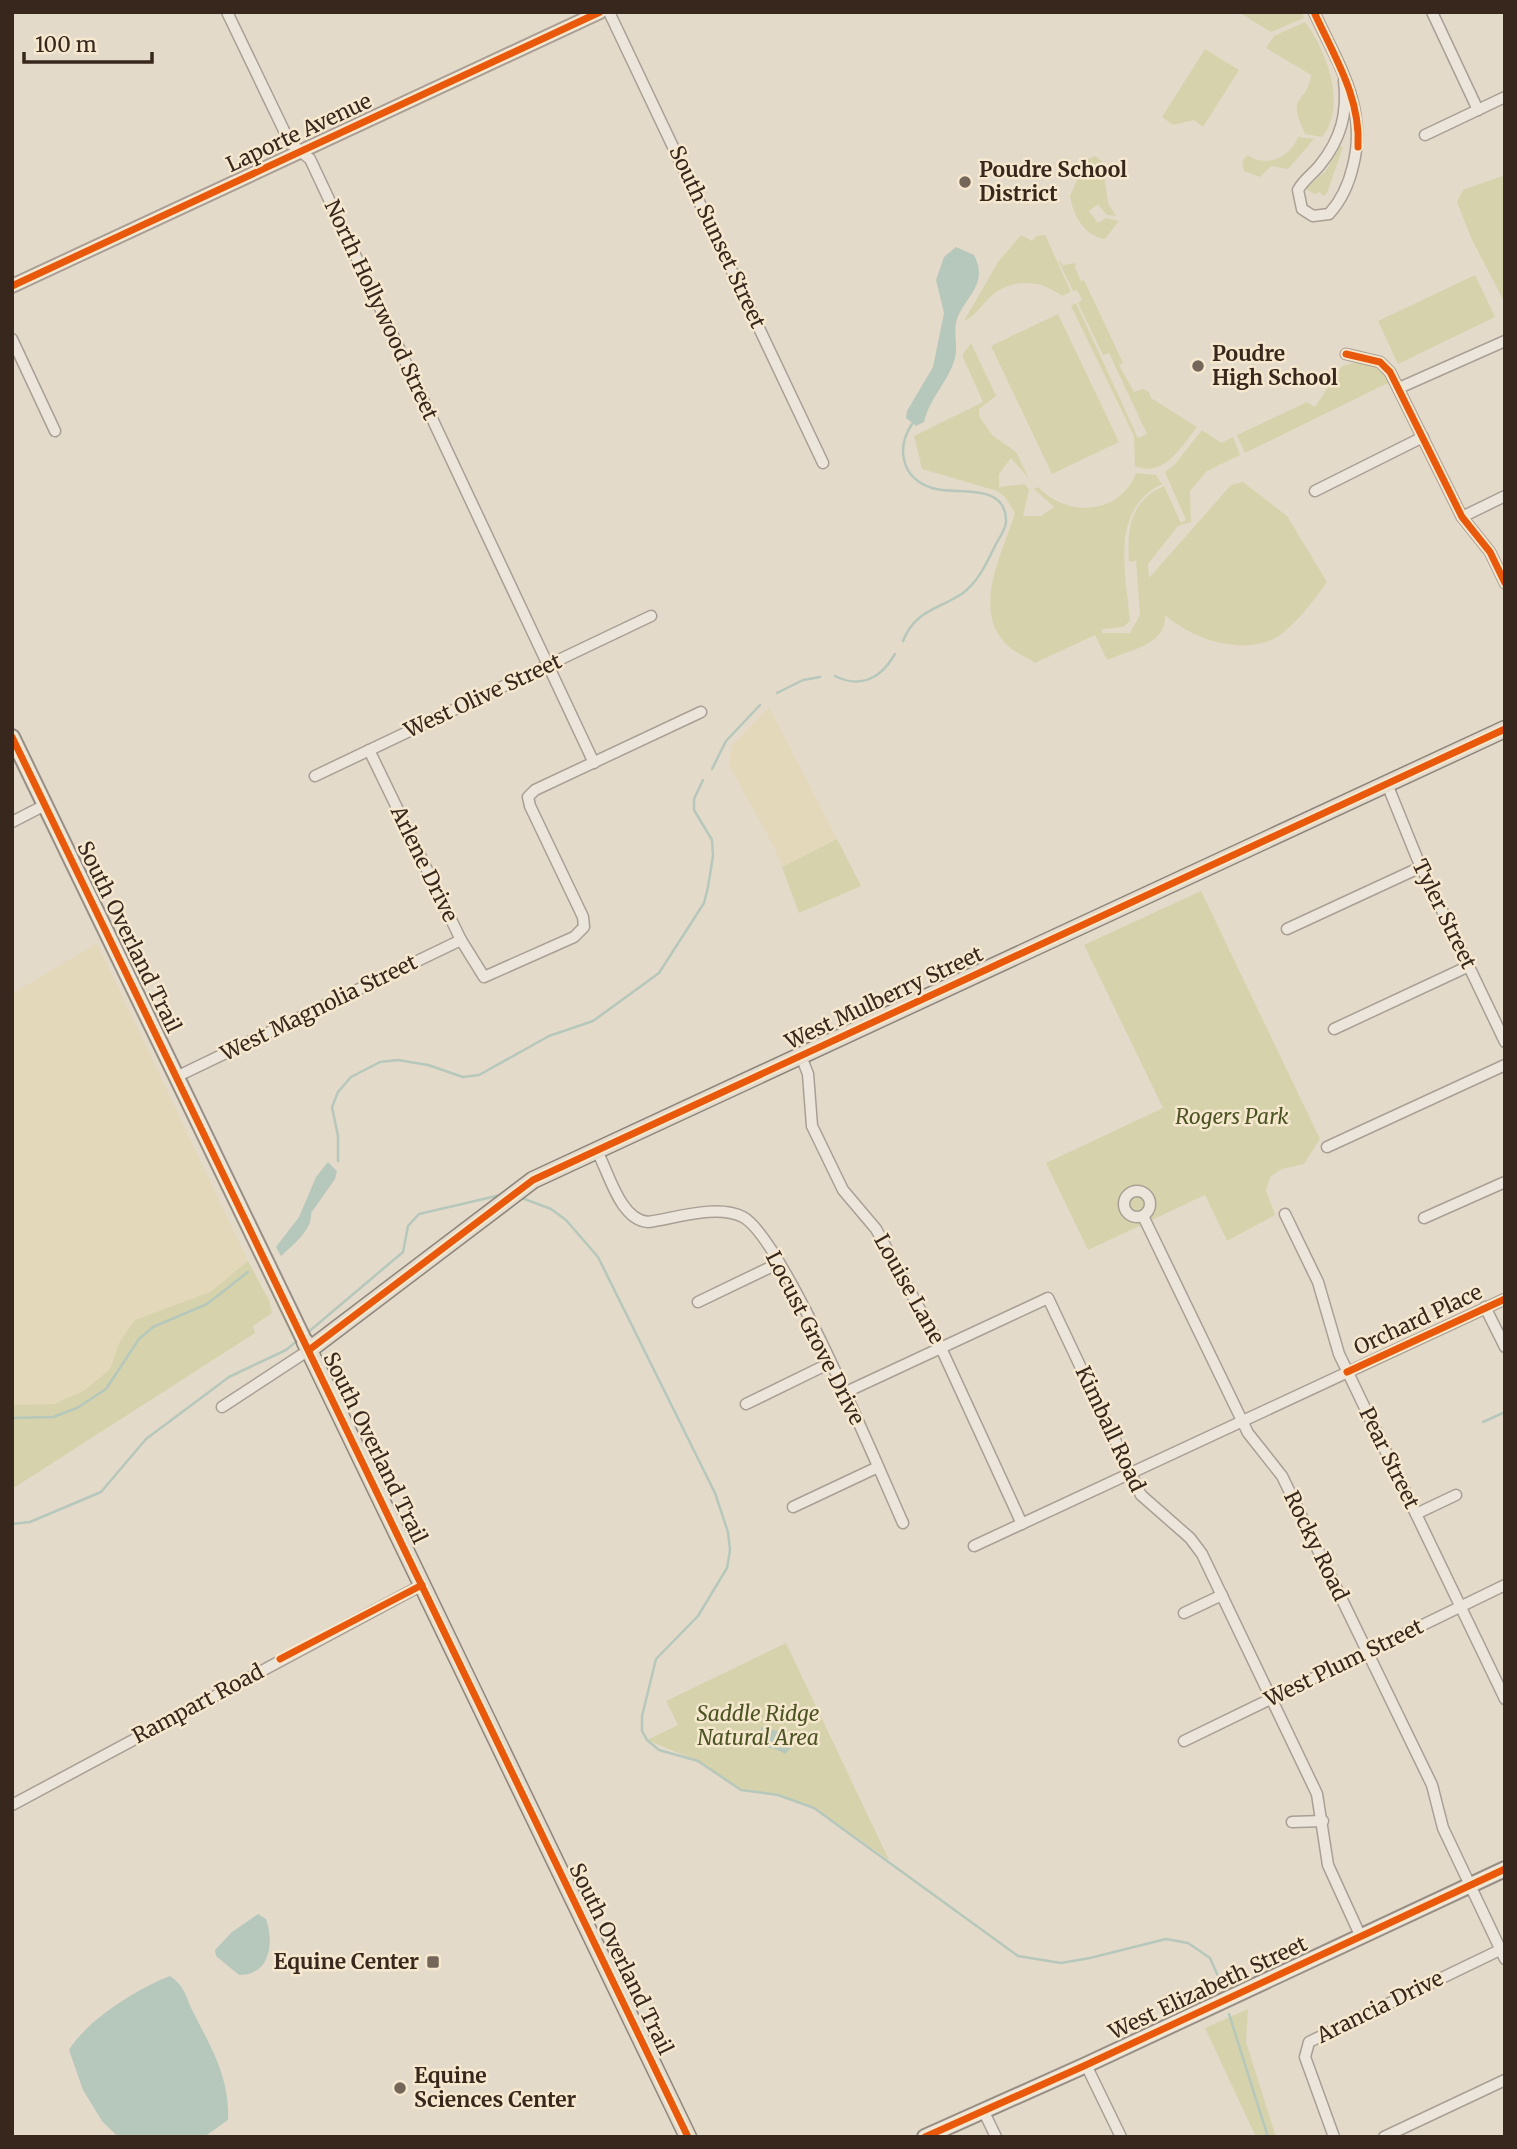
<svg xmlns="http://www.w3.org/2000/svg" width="1517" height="2149" viewBox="0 0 1517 2149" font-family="Merriweather,serif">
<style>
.farmland{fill:#e4d8ba}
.green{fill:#d6d3ac}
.water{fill:#b6c8bb}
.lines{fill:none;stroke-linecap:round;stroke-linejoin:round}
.stream{stroke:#b6c8bb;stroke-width:2.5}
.minor-casing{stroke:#a99f94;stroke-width:13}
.tertiary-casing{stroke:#a99f94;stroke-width:16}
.secondary-casing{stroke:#988f84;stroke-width:18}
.primary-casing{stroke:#8e857a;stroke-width:19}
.minor{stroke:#ebe5dc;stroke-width:10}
.tertiary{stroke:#ebe5dc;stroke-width:12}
.secondary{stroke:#ebe5dc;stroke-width:14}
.primary{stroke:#e3dbcd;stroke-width:16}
.cycleway-casing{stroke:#f6e8cf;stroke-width:11}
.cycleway{stroke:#e8590c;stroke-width:7}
.poi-dot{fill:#746659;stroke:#f6e8cf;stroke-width:2.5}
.labels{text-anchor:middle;stroke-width:5;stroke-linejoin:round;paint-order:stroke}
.street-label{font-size:21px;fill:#37271c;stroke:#f6e8cf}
.poi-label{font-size:21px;font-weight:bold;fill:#37271c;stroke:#f6e8cf;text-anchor:start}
.park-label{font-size:21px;font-style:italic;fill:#4b5422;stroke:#f6e8cf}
</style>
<rect width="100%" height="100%" fill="#e4daca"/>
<g class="farmland">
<polygon points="769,707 837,839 782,867 775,849 729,765 731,747"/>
<polygon points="97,943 248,1261 210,1292 135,1320 120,1341 110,1369 85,1390 54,1404 12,1405 12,994"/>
</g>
<g class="green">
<polygon points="1238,12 1301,12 1304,18 1271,32"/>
<path d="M1305,22C1326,50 1348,105 1322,137L1305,134C1285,92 1307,106 1311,75L1266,48L1274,36Z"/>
<polygon points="1205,49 1239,70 1203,127 1194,120 1173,125 1162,117"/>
<path d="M1298,137L1314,139L1288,169L1271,166L1260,177L1244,171L1242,162L1247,155C1267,168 1289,158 1298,137Z"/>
<polygon points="1340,146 1343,147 1327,193 1323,196 1320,192 1314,194 1305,188 1325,172"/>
<path d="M1095,156L1102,161L1108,203L1116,216L1107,215L1098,204L1089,211L1098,223L1106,218L1119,221L1105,239C1084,236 1073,215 1070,196L1086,160Z"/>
<polygon points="1505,175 1505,303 1472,240 1457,202 1463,190"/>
<path d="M1021,235L1032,241L1036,236L1045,235L1071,292L1062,296C1039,278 1008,278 987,300C978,310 976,315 964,321L998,262Z"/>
<path d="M1058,260L1063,265L1076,263L1075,267L1081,281L1084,280L1123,363L1119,365L1134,392L1143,389L1149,392L1151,398L1197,427C1181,447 1164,478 1135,466L1134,436L1071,306L1076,303L1138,438L1147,434L1109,353L1103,355L1078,303L1082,300L1077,290L1073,291Z"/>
<polygon points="1475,275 1495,317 1398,364 1378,321"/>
<polygon points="1058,314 1119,442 1052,474 991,346"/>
<path d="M971,343L996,396L979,409V416L992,435L1016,452L1029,479L1011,458L999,474V487L1025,484L1029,490L1023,516H1041L1054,507L1034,489L1038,487C1067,518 1120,515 1136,473L1156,475L1162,484C1109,510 1126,573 1130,621L1123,627L1102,629V633H1130L1140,615L1136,561L1129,562C1127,528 1130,501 1164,486L1181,523L1186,520L1165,472L1175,464L1202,430L1221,443L1233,437L1240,455L1207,471L1190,491L1191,522L1178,526L1148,564L1149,578L1231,485L1243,482L1287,516L1327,582C1314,600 1301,618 1284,632C1251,659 1194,641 1165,615C1167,645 1130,650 1107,660L1095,635L1035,663C1027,657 1015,653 1008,646C970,611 1003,552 1015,513L1005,497L997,491L922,469L914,436L983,402L962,355Z"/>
<polygon points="1357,362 1378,367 1390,382 1245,453 1237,435 1307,402 1315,407 1342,366"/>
<polygon points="837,839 861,886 799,913 782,867"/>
<polygon points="1201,891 1320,1139 1304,1164 1282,1169 1270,1177 1266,1190 1275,1215 1227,1241 1205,1195 1088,1250 1046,1163 1163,1108 1084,945"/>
<polygon points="248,1261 269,1300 272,1313 253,1326 255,1333 12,1489 12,1405 54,1404 85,1390 110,1369 120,1341 135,1320 210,1292"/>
<polygon points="786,1643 889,1860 814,1808 778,1795 741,1790 698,1761 647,1740 678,1725 666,1701"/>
<polygon points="1248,2009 1246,2042 1276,2137 1256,2137 1205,2028"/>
</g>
<g class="water">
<path d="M956,247L974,255C989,284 966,295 957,319C953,331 958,345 955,358C949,381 930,397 924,422L916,426L906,418L907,411L933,367L944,313L936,280L944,257Z"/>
<path d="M328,1162L337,1171L335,1179L311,1213C313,1229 293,1245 281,1256L276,1247L299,1217L316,1177Z"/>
<path d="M761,1727L789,1734L792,1747L785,1754C770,1744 752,1748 736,1739L735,1733L761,1730Z"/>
<path d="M258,1914L266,1919C274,1942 271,1975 239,1975L216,1956L215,1950L232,1932Z"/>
<path d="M170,1976C185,1986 186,1997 193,2012C211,2047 230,2078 228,2120L204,2137H118L102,2121L83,2090L69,2050C87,2020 138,1988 170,1976Z"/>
</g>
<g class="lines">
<g class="stream">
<path d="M903,641C915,610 938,610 963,593C979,581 987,562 996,544C999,538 1007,528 1006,520C1005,481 955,496 932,488C901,478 896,448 912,424"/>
<path d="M835,676C861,689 881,678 895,654"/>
<polyline points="777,693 803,680 820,677"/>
<polyline points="712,769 726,741 760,705"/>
<polyline points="338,1161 338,1136 332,1107 338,1092 351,1077 380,1062 398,1060 428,1065 463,1077 479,1075 549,1036 593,1021 659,973 704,903 708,887 713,856 712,840 694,810 694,799 703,780"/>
<polyline points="522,1198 551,1209 566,1220 598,1257 715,1493 728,1532 730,1550 727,1568 698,1616 656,1659 642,1716 642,1731 647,1740 659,1750 698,1761 741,1790 778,1795 814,1808 1018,1956 1061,1963 1090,1958 1166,1939 1188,1943 1210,1958 1222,1985"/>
<polyline points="306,1334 403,1252 408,1226 419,1214 505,1194"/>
<polyline points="12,1418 53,1417 77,1408 106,1389 139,1339 153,1327 207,1304 248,1272"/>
<polyline points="1483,1422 1505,1412"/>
<polyline points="12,1524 30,1522 101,1492 146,1439 229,1377 286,1350 298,1340"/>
<polyline points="1229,2014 1268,2137"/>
</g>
<g class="minor-casing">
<g id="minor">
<polyline points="227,12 290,143 310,159 594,763"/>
<polyline points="609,12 823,463"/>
<path d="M1314,12C1338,64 1368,107 1353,166C1349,183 1341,201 1329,214L1313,216L1302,209L1298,190C1304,179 1313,174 1320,165C1341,139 1348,113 1344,80"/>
<polyline points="1432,12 1478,110"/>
<polyline points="1425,135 1505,97"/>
<polyline points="12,339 55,431"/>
<polyline points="1346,354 1380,362 1390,372 1462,517 1490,552 1505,583"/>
<polyline points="1399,388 1505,341"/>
<polyline points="1315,491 1423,437"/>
<polyline points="1462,517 1505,496"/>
<polyline points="369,750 461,940 484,977 574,937 584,927 583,917 530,806 528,797 535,790 701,712"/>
<polyline points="315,776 651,616"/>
<polyline points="1387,784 1417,858 1505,1042"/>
<polyline points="12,822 45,805"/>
<polyline points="1287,929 1421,867"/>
<polyline points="1334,1029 1469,966"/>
<polyline points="801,1056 808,1074 812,1126 843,1190 876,1229 941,1348 1022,1524"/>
<polyline points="176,1077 461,940"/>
<polyline points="1327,1147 1505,1065"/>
<path d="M597,1151C609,1173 620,1220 648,1222C676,1218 717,1204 743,1217C783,1238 879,1470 903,1523"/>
<circle cx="1137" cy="1204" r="13"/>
<polyline points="1285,1214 1318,1282 1339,1354 1505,1699"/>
<polyline points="1143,1216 1248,1433 1282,1476 1432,1785 1443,1828 1505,1959"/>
<polyline points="1424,1218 1505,1182"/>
<polyline points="698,1302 779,1263"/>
<polyline points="1485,1307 1505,1347"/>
<polyline points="844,1393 1048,1298 1141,1495 1190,1538 1202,1554 1317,1794 1328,1865 1360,1935"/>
<polyline points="746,1404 830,1363"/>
<polyline points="222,1407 309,1350"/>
<polyline points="793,1507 878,1467"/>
<polyline points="1416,1514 1456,1495"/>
<polyline points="974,1546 1505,1299"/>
<polyline points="1184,1613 1222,1595"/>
<polyline points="1184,1741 1505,1585"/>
<polyline points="12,1805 422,1585"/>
<polyline points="1292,1822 1323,1821"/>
<polyline points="1086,2065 1121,2137"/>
<polyline points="983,2110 996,2137"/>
<polyline points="1334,2137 1305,2057 1309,2042 1504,1948"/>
<polyline points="1384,2137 1505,2080"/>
</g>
</g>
<g class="tertiary-casing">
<polyline id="tertiary" points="12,286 600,12"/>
</g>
<g class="secondary-casing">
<g id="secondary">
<polyline points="12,737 305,1342"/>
<polyline points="925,2137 1086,2065 1505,1869"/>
</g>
</g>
<g class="primary-casing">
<g id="primary">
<polyline points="305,1342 688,2137"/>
<polyline points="309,1350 533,1180 1505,729"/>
</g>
</g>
<use href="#minor" class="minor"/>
<use href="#tertiary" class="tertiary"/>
<use href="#secondary" class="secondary"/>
<use href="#primary" class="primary"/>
<g class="cycleway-casing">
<g id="cycleway">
<path d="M1314,12C1334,56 1361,98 1358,147"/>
<polyline points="12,286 600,12"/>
<polyline points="1346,354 1380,362 1390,372 1462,517 1490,552 1505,583"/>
<polyline points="12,737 688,2137"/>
<polyline points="309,1350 533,1180 1505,729"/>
<polyline points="1347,1372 1505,1299"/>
<polyline points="280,1659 422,1585"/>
<polyline points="925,2137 1086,2065 1505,1869"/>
</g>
</g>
<use href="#cycleway" class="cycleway"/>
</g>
<g class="poi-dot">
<circle cx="965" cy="182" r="7"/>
<circle cx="1198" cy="366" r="7"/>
<rect x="426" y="1955" width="14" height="14" rx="3.5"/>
<circle cx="400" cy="2088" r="7"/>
</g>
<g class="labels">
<g class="street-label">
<text transform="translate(299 133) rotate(-25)" y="7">Laporte Avenue</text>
<text transform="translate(717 237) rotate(65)" y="7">South Sunset Street</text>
<text transform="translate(381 310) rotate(65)" y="7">North Hollywood Street</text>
<text transform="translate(483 696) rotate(-25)" y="7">West Olive Street</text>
<text transform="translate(424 864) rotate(64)" y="7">Arlene Drive</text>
<text transform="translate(1444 914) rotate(64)" y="7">Tyler Street</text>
<text transform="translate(129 937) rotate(64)" y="7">South Overland Trail</text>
<text transform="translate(884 998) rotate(-25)" y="7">West Mulberry Street</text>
<text transform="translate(319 1008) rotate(-26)" y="7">West Magnolia Street</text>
<text transform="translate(909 1289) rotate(61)" y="7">Louise Lane</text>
<text transform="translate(1418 1320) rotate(-25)" y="7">Orchard Place</text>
<text transform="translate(815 1338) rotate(63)" y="7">Locust Grove Drive</text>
<text transform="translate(1110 1429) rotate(65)" y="7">Kimball Road</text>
<text transform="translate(375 1448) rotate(64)" y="7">South Overland Trail</text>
<text transform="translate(1389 1458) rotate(64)" y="7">Pear Street</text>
<text transform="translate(1316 1546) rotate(64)" y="7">Rocky Road</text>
<text transform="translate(1344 1663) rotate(-26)" y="7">West Plum Street</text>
<text transform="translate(198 1704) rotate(-28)" y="7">Rampart Road</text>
<text transform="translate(621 1959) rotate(64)" y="7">South Overland Trail</text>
<text transform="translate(1208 1988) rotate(-25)" y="7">West Elizabeth Street</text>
<text transform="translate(1380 2007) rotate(-26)" y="7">Arancia Drive</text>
</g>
<g class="poi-label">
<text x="979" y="177">Poudre School<tspan x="979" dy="24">District</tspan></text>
<text x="1212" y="361">Poudre<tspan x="1212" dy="24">High School</tspan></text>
<text x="419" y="1969" text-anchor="end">Equine Center</text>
<text x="414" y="2083">Equine<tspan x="414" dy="24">Sciences Center</tspan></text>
</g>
<g class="park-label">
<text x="1232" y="1124">Rogers Park</text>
<text x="758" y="1721">Saddle Ridge<tspan x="758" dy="24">Natural Area</tspan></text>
</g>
</g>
<rect width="1517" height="2149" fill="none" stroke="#37271c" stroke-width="28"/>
<path d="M24 52v10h128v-10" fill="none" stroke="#37271c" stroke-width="3.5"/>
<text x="35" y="52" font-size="21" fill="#37271c" stroke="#f6e8cf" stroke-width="5" paint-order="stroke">100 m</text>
</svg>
